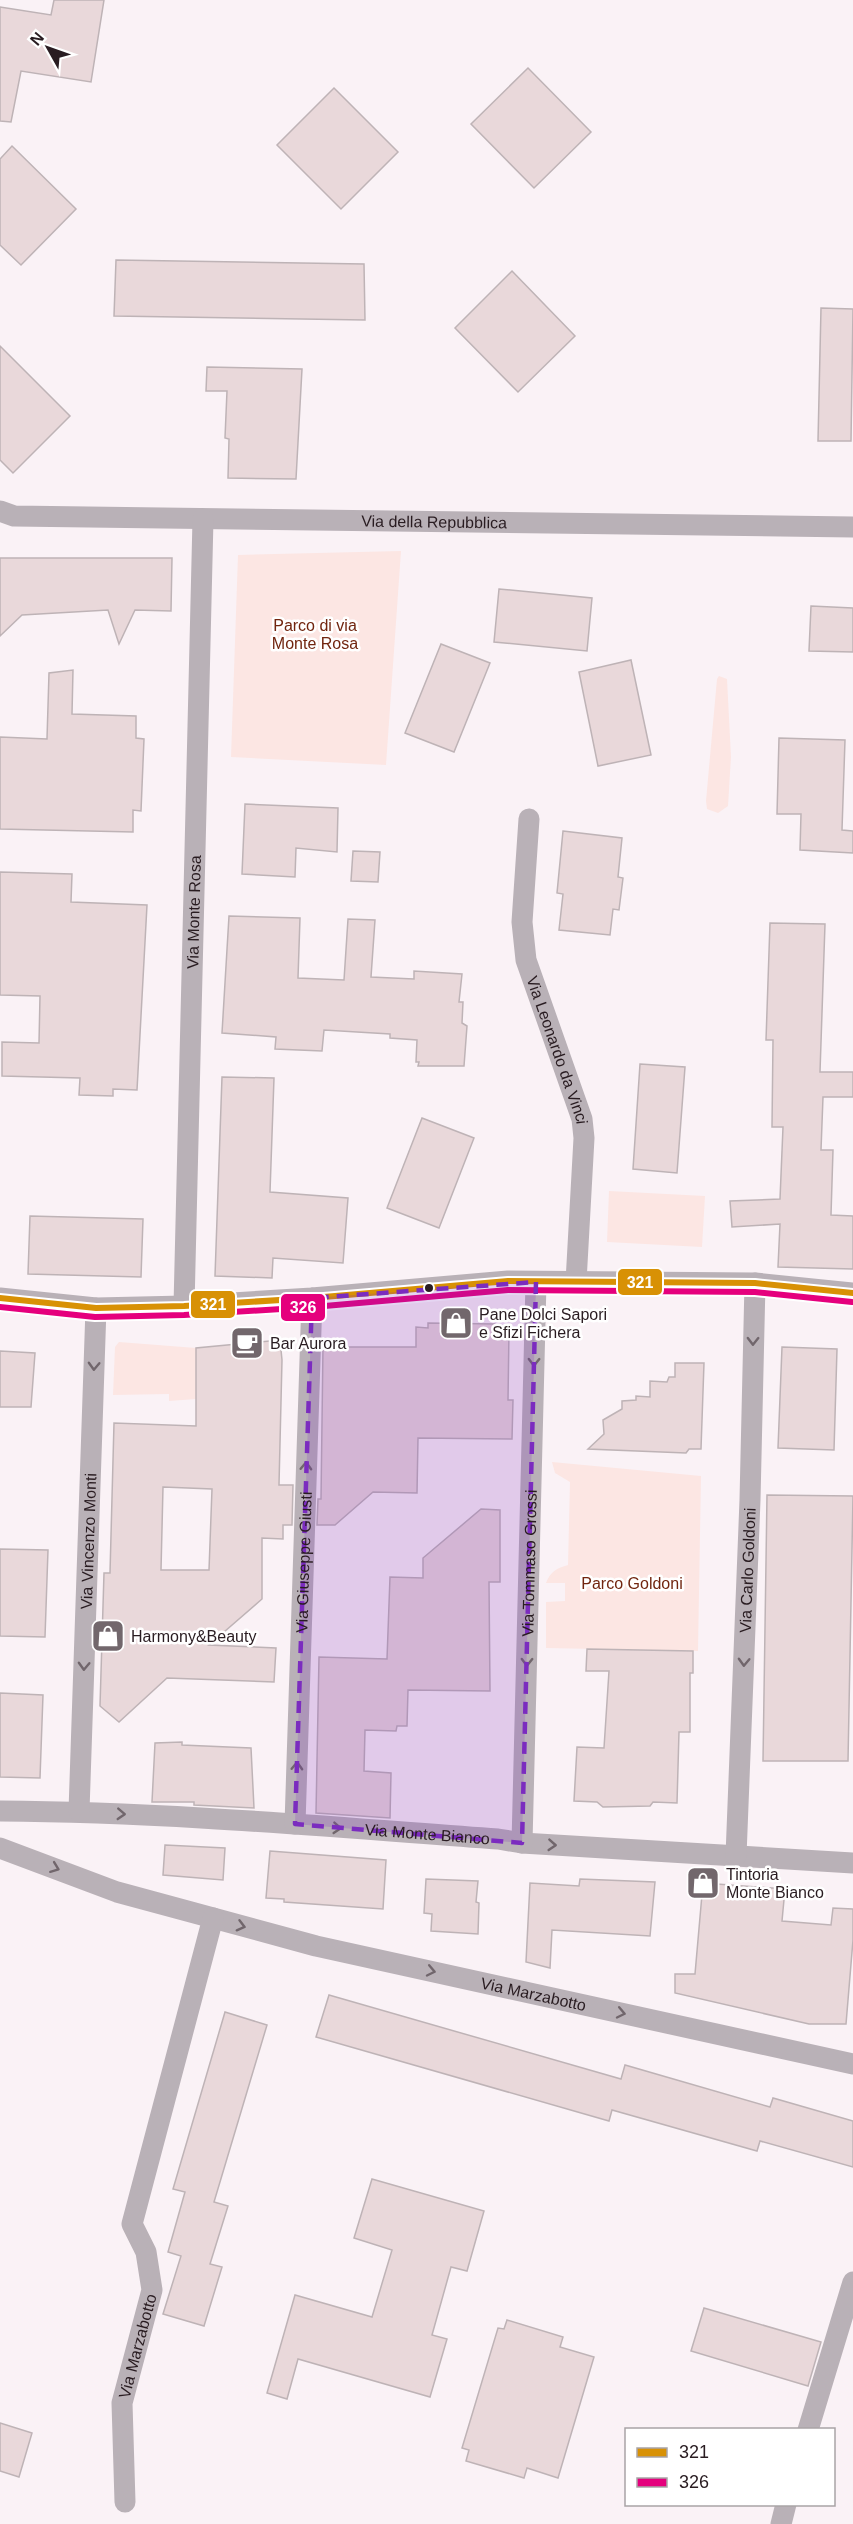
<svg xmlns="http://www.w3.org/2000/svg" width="853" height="2524" viewBox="0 0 853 2524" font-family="Arial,sans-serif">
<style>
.green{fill:#fce6e3}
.building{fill:#e9d8da;stroke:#beb3b6;stroke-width:1.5;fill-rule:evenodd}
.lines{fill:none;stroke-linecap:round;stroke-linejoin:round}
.street{stroke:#b9b1b7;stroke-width:21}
.bus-1-casing{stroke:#fff;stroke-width:10}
.bus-2-casing{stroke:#fff;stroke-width:10}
.bus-1{stroke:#d89105;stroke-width:6}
.bus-2{stroke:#e5007d;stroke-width:6}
.oneway{stroke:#71666c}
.marked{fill:#7b2cbf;fill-opacity:0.2;stroke:#7b2cbf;stroke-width:4.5;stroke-dasharray:12 8;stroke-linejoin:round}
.bus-dot{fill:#291c21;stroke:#fff;stroke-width:2}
.labels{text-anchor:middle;stroke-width:5;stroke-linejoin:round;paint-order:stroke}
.street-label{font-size:16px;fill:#291c21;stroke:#fff}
.park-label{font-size:16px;fill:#71250f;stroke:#fff}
.poi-label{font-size:16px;fill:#291c21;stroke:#fff;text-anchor:start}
.line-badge{stroke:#fff;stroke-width:2}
.badge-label{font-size:16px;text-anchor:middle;font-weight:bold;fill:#fff}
</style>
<rect width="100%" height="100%" fill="#faf2f6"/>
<g class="green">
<polygon points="401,551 386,765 231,757 238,555"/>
<polygon points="719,676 727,679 731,757 728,806 718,813 707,809 706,801 717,679"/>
<polygon points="609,1191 705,1196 702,1247 607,1242"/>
<polygon points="119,1342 196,1348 196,1399 169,1401 169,1394 113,1395 115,1347"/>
<path d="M552,1462L701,1476L698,1651L546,1648V1602L565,1601V1583H546C550,1572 557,1568 568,1565L570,1482L555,1473Z"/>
</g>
<g class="building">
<polygon points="54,0 104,0 91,82 21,71 11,122 0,121 0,7 51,15"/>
<polygon points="528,68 591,132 534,188 471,124"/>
<polygon points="334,88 398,152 341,209 277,145"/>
<polygon points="12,146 76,209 21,265 0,245 0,159"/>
<polygon points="116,260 364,264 365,320 114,316"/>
<polygon points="512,271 575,336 518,392 455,328"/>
<polygon points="821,308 853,309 851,441 818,441"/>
<polygon points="0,346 70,416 13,473 0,460"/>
<polygon points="207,367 302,369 296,479 228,478 229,439 225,438 227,391 206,391"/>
<polygon points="0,558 172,558 171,611 135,610 119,644 108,610 22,615 0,636"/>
<polygon points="499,589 592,598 587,651 494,642"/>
<polygon points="811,606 853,608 853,652 809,651"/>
<polygon points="441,644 490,663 454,752 405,733"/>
<polygon points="631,660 651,755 598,766 579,672"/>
<polygon points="73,670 72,714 136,716 136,738 144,739 141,811 133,810 133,832 0,829 0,737 47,739 49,673"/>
<polygon points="779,738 845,740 842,830 853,831 853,853 800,850 801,814 777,814"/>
<polygon points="245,804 338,808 337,852 296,848 295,877 242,874"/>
<polygon points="563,831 622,838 618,877 623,878 619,910 613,909 610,935 559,930 563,894 557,893"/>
<polygon points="353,851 380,852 378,882 351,881"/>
<polygon points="0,872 72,874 71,902 147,905 137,1090 113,1089 113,1096 79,1095 80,1078 2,1076 2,1042 39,1043 40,996 0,995"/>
<polygon points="229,916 300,918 298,978 344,980 348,919 375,920 371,977 414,979 414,971 462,974 459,1002 463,1002 462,1023 467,1026 464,1066 418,1066 419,1062 416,1062 417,1040 390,1038 390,1034 324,1030 322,1051 275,1049 276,1037 222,1033"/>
<polygon points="770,923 825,924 820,1072 853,1072 853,1097 823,1097 821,1150 833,1150 831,1215 853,1216 853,1269 778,1267 780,1224 732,1227 730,1201 780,1199 783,1127 772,1127 773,1040 766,1040"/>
<polygon points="640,1064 685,1067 677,1173 633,1169"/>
<polygon points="222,1077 274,1078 270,1192 348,1198 343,1263 273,1258 272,1278 215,1276"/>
<polygon points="422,1118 474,1138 439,1228 387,1208"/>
<polygon points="30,1216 143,1219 141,1277 28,1274"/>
<polygon points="428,1323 495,1324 495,1330 509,1330 508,1400 513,1400 512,1439 418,1438 417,1493 373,1492 335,1525 317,1525 318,1499 321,1499 323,1347 416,1347 416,1327 428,1328"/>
<path d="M280,1340L282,1360L279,1485H293L292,1525H283V1539L262,1538V1599L209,1645L276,1648L274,1682L167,1678L119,1722L100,1706L104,1573H110L114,1423L196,1426V1348ZM163,1487L212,1489L209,1570H161Z"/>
<polygon points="782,1347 837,1349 834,1450 778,1448"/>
<polygon points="0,1351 35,1353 31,1407 0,1407"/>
<polygon points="675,1363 704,1363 701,1449 689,1449 686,1453 588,1449 604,1434 603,1420 622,1409 622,1401 636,1400 636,1396 650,1397 650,1381 667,1382 669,1377 675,1377"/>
<polygon points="767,1495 853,1496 848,1761 763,1761"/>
<polygon points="481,1509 500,1510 500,1582 489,1582 490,1691 408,1690 407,1726 397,1726 396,1731 365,1730 364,1771 391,1773 390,1818 316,1813 319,1657 387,1659 390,1577 423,1578 423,1558"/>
<polygon points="0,1549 48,1550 45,1637 0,1636"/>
<polygon points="587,1649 693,1651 693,1673 690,1673 690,1732 679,1732 677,1803 653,1802 650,1806 603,1807 597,1802 574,1801 577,1747 604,1748 609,1671 586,1671"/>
<polygon points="0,1693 43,1695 40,1778 0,1777"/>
<polygon points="182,1742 182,1745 251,1748 254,1808 194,1805 194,1802 152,1802 155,1743"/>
<polygon points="165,1845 225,1848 223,1880 163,1875"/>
<polygon points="270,1851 386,1860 383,1909 284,1902 284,1899 266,1898"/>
<polygon points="426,1879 478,1881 476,1902 479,1903 478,1934 431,1931 432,1914 424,1913"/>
<polygon points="580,1879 655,1882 650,1936 552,1930 550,1968 526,1962 530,1883 579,1886"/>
<polygon points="703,1883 785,1889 782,1921 831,1925 833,1908 853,1909 853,1940 846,2024 809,2024 675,1993 675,1974 695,1974"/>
<polygon points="329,1995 621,2079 625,2065 770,2107 773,2098 853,2121 853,2167 760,2141 757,2151 612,2110 609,2121 316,2037"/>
<polygon points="225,2012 267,2025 214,2202 228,2206 210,2264 222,2267 204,2326 163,2314 181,2256 168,2252 185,2192 173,2189"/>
<polygon points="372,2179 484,2211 467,2271 451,2267 432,2335 447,2339 430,2397 298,2359 287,2399 267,2393 295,2295 372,2317 392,2250 354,2238"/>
<polygon points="704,2308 821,2342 808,2386 691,2351"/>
<polygon points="507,2320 563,2337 560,2347 594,2357 558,2478 527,2468 524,2478 466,2461 469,2450 462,2448 498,2328 504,2329"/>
<polygon points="0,2423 32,2433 19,2477 0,2471"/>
</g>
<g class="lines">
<g class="street">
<path id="s1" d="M0,511L14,516L853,527"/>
<path id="s2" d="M529,819L522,922L526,960L582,1119L584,1138L576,1282"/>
<polyline points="0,1298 96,1308 184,1306 312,1298 508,1281 755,1283 853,1293"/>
<path id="s3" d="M184,1306L203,519"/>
<path id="s4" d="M0,1811C166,1812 332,1827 498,1839L522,1843L853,1863"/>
<path id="s5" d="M79,1811L96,1308"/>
<path id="s6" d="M295,1824L312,1298"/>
<path id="s7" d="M522,1843L536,1282"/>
<path id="s8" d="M0,1848L117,1892L316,1946L853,2064"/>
<path id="s9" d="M736,1856L750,1500L755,1283"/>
<polyline points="808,2430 853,2282"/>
<path id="s10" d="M125,2502L122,2403L152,2290L146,2252L132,2224L213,1918"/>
<polyline points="781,2524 786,2504"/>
</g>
<g class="bus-1-casing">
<polyline id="bus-1" points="0,1298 96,1308 184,1306 312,1298 508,1281 755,1283 853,1293"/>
</g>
<g class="bus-2-casing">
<polyline id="bus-2" points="0,1307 95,1317 184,1315 313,1307 508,1290 755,1292 852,1302"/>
</g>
<use href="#bus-1" class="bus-1"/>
<use href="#bus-2" class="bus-2"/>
</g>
<defs><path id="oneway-chevron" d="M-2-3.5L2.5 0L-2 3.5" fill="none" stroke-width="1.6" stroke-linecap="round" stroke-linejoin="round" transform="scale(1.5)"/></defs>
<g class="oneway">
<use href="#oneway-chevron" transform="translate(753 1341) rotate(91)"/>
<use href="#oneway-chevron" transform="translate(534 1362) rotate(91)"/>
<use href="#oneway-chevron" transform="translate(94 1366) rotate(92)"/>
<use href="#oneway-chevron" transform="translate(306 1466) rotate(-88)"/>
<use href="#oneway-chevron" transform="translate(527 1662) rotate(91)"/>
<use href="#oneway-chevron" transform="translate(744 1662) rotate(92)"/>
<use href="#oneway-chevron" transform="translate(84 1666) rotate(92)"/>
<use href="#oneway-chevron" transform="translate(297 1766) rotate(-88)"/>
<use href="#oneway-chevron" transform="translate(121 1814) rotate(3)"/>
<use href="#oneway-chevron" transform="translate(337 1828) rotate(4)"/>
<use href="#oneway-chevron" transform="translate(552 1845) rotate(4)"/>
<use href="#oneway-chevron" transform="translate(55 1868) rotate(21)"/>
<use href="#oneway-chevron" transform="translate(241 1926) rotate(15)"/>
<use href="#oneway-chevron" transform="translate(431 1971) rotate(12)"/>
<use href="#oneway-chevron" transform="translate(621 2013) rotate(12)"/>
</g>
<path class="marked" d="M536,1282L522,1843L295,1824L312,1298Z"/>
<defs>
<g id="shop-square" transform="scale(1.725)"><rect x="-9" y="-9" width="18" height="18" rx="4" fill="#72676c" stroke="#fff"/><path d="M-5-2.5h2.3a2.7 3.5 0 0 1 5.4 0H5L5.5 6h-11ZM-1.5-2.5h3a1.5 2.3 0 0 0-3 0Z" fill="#fff"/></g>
<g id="cafe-square" transform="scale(1.725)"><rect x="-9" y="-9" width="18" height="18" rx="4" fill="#72676c" stroke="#fff"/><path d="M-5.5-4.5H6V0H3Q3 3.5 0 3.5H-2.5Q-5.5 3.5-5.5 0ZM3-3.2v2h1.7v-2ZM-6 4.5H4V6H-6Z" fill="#fff"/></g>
</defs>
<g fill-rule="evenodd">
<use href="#shop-square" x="456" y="1323"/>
<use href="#cafe-square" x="247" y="1343"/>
<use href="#shop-square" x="108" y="1636"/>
<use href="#shop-square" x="703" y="1883"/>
</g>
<circle class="bus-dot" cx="429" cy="1288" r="5"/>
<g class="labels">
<g class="street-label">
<text dy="6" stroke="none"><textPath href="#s1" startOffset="435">Via della Repubblica</textPath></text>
<text dy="6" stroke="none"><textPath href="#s3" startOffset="394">Via Monte Rosa</textPath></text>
<text dy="6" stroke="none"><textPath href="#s2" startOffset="237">Via Leonardo da Vinci</textPath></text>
<text dy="6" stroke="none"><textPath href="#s5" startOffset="270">Via Vincenzo Monti</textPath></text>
<text dy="6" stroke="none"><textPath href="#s6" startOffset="262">Via Giuseppe Giusti</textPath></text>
<text dy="6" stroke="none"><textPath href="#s7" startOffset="280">Via Tommaso Grossi</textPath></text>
<text dy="6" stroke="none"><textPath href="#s9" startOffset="286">Via Carlo Goldoni</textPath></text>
<text dy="6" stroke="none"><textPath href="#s4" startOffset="428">Via Monte Bianco</textPath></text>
<text dy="6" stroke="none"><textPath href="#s8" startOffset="554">Via Marzabotto</textPath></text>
<text dy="6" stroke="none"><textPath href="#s10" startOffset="158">Via Marzabotto</textPath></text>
</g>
<g class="park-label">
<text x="315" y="631">Parco di via<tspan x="315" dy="18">Monte Rosa</tspan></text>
<text x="632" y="1589">Parco Goldoni</text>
</g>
<g class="poi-label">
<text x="479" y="1320">Pane Dolci Sapori<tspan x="479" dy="18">e Sfizi Fichera</tspan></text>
<text x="270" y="1349">Bar Aurora</text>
<text x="131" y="1642">Harmony&amp;Beauty</text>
<text x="726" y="1880">Tintoria<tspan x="726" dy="18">Monte Bianco</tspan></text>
</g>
</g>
<g class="line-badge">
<rect x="617" y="1268" width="46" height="28" rx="6" fill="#d89105"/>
<rect x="190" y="1290" width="46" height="29" rx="6" fill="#d89105"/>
<rect x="280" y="1293" width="46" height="29" rx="6" fill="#e5007d"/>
</g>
<g class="badge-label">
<text x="640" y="1288">321</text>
<text x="213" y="1310">321</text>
<text x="303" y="1313">326</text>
</g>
<rect x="625" y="2428" width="210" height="78" fill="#ffffff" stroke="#a9a4a6" stroke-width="1.5"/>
<rect x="637" y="2448" width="30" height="9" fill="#d89105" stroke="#a9a4a6" stroke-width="1.5"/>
<text x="679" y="2458" font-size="18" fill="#291c21">321</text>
<rect x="637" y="2478" width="30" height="9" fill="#e5007d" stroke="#a9a4a6" stroke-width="1.5"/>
<text x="679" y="2488" font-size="18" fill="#291c21">326</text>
<g transform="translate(48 48) rotate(310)" stroke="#ffffff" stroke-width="4.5" paint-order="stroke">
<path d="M0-4.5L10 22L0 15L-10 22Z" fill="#291c21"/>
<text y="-9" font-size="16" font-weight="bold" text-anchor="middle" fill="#291c21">N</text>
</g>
</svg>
